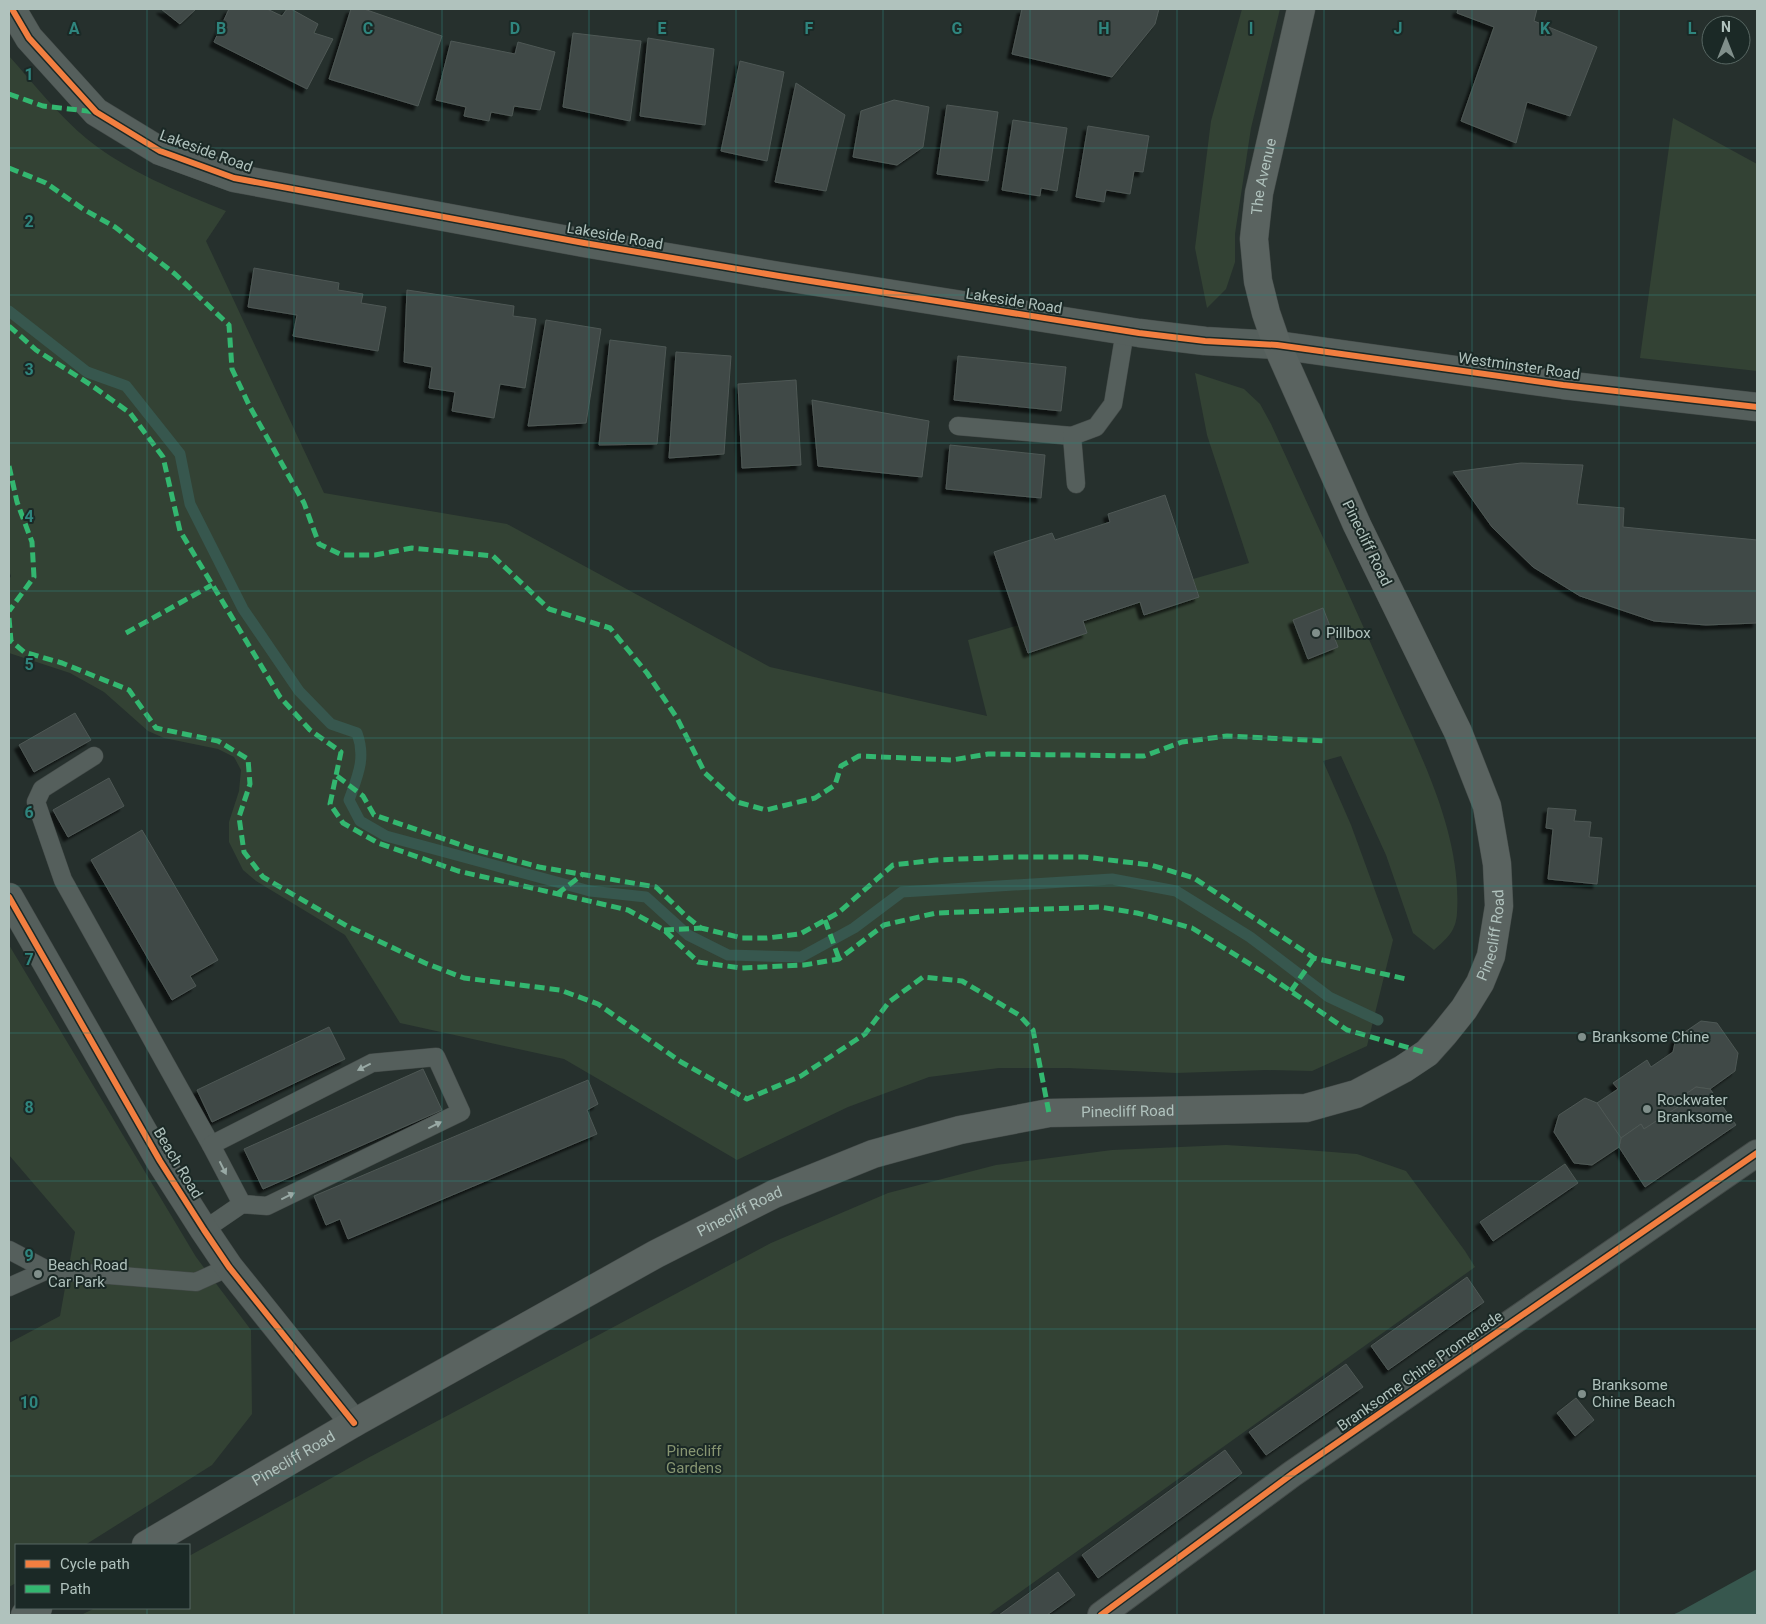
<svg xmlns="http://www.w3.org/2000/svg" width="1766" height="1624" viewBox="0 0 1766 1624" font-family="Roboto,sans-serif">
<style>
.green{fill:#334234}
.water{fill:#37574e}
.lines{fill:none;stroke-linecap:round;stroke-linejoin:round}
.stream{stroke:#37574e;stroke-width:11}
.building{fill:#414947;stroke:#4e5855;filter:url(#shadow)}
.service-casing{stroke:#444b49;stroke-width:19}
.pedestrian-casing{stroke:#444b49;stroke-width:28}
.minor-casing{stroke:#444b49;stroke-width:29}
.secondary-casing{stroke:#444b49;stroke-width:29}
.service{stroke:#555f5c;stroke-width:18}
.pedestrian{stroke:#555f5c;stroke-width:26}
.minor{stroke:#555f5c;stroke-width:28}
.secondary{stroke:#5a6360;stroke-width:28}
.quiet{stroke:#33b770;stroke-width:5;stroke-dasharray:10 5;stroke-linecap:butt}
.cycleway-casing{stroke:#1b2926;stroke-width:9}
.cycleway{stroke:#f27e40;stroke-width:6}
.oneway{fill:#99a9a5}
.grid{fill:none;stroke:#2f857e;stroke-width:1;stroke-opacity:0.55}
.poi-dot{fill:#808f8b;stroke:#1b2926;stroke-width:2}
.labels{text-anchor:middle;stroke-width:4;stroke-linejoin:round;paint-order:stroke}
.street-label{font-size:15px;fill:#b0c2bd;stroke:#1b2926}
.poi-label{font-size:15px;fill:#b0c2bd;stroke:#1b2926;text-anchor:start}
.park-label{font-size:15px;fill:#879571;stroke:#1b2926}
.grid-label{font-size:16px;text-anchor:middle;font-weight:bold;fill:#2f857e;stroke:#1b2926;stroke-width:4;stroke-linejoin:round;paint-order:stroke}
</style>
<defs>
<filter id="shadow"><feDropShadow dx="-4.5" dy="4.5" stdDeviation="1" flood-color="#0009"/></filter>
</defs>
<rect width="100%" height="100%" fill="#26302d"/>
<g class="green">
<polygon points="1242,9 1280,9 1251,128 1235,234 1235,262 1226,289 1207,308 1195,248 1211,121"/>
<path d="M9,56C34,84 58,115 87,139C128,172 177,191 226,211L206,241L324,493L507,524L770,667L987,716L968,640L1019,625L1029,653L1087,633L1083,621L1140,602L1144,614L1199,596L1193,579L1249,563L1207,435L1195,373L1244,389L1260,404L1271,424C1310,509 1349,594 1387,680C1419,753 1462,831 1457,913C1456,932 1446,939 1434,950L1413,933L1386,855L1341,756L1323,761L1351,825L1393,940L1367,1046L1312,1071L1266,1070L1176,1073L1068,1068H999L929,1077L848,1107L737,1160L564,1059L400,1023L345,935L256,881L243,870L229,842V822L239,791L241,770L234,757L218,749L164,738L148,731L104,692L70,673L9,653V580L11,576L9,571Z"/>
<polygon points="1673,118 1757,164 1757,371 1640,358"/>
<polygon points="9,945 196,1257 251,1330 252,1414 212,1465 85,1545 16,1545 16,1583 9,1587 9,1343 60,1316 75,1232 9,1155"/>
<polygon points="1226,1145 1294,1149 1357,1154 1406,1171 1465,1251 1475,1267 988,1615 81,1615 95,1608 189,1608 189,1556 366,1459 771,1243 888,1193 996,1165 1112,1150"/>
</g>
<polygon class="water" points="1757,1569 1757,1615 1672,1615 1679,1612"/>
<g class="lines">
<path class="stream" d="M9,311L87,372L126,386L180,454L190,504L243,609L299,691L331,724L357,733C366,758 358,775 349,800L360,821L386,836L590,891L646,897L688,935L728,955L801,957L854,928L902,892L1112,879L1176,891L1250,937L1329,997L1378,1020"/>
</g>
<g class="building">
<polygon points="161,9 196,9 180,24"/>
<polygon points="229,9 267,9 282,16 287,9 291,9 318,24 314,33 333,39 307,89 214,42"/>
<polygon points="351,9 364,9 442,36 418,106 329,79"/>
<polygon points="1022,9 1159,9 1155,24 1112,77 1012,54"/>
<polygon points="1458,9 1537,9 1534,21 1597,47 1570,116 1527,102 1516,143 1461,121 1494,27 1457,13"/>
<polygon points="573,33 641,41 630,121 563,107"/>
<polygon points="648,38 714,49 705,125 640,116"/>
<polygon points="451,41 515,54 518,42 555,52 540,110 514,106 512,116 491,112 489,121 464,116 466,107 436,100"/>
<polygon points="740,61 784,72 767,161 721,151"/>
<polygon points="796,83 845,115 826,191 775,182"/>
<polygon points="894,100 929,107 923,147 897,165 853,157 861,111"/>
<polygon points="947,105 998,112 988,181 937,174"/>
<polygon points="1013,120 1067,128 1057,191 1041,188 1040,196 1002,190"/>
<polygon points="1088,126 1149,136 1143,172 1134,171 1130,194 1106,190 1104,202 1076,197"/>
<polygon points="254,268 339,283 338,290 363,294 361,303 386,307 378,351 293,336 297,315 248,307"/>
<polygon points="407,290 514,306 513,316 536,319 525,388 500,384 494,418 452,411 455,392 429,388 432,367 404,362"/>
<polygon points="546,320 601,329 586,423 528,426"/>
<polygon points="610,340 666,347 657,444 599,445"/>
<polygon points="676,352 731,356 724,454 669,458"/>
<polygon points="958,356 1066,367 1061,411 954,400"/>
<polygon points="796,380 801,465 742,468 738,384"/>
<polygon points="812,400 929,421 922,477 818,466"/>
<polygon points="950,445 1045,455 1041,498 946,489"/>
<polygon points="1521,463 1583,465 1577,504 1624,508 1623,527 1757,540 1757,623 1706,625 1654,621 1580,596 1533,567 1492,527 1453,472"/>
<polygon points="1165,495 1199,597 1144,615 1140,602 1083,621 1087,633 1028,653 994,552 1052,533 1055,540 1110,522 1108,514"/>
<polygon points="1323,608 1338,647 1308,659 1293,620"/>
<polygon points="75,713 91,740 34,772 19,745"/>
<polygon points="109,778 124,806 68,837 53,810"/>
<polygon points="1548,808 1576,810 1574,821 1591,822 1589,837 1602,838 1597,884 1548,879 1553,829 1546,828"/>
<polygon points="142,830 218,960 190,976 196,986 172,1000 91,860"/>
<polygon points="1701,1021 1717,1023 1738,1053 1735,1071 1710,1089 1696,1087 1674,1102 1678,1107 1644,1129 1641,1124 1621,1138 1597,1103 1618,1089 1613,1083 1647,1060 1651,1067 1673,1052 1676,1038"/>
<polygon points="329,1027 345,1059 212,1122 197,1090"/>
<polygon points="423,1069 442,1110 263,1189 244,1149"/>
<polygon points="588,1080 598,1104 587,1110 597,1134 348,1239 340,1219 326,1225 314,1196"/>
<polygon points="1696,1087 1710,1089 1736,1125 1645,1187 1619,1147 1621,1138 1641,1124 1644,1129 1678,1107 1674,1102"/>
<polygon points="1585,1098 1597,1103 1621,1138 1619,1147 1592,1165 1574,1163 1554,1132 1559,1115"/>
<polygon points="1565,1164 1578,1183 1493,1241 1480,1222"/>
<polygon points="1467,1277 1484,1302 1388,1370 1371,1346"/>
<polygon points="1346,1364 1363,1387 1266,1455 1249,1432"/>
<polygon points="1576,1398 1594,1420 1575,1436 1557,1413"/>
<polygon points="1225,1450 1242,1473 1098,1578 1082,1555"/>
<polygon points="1058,1572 1075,1595 1047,1615 999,1615"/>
</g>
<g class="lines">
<g class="service-casing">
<g id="service">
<polyline points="958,426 1072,436"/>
<polyline points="1076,484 1072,436 1096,427 1113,404 1125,331"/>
<polyline points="94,756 42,789 36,802 63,880 211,1145"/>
<polyline points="204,1230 242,1204 267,1206 461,1112 436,1057 372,1063 211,1145 242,1204"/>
<polyline points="9,1250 47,1270 196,1282 229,1267"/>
<polyline points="9,1287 47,1270"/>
</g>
</g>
<g class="pedestrian-casing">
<polyline id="pedestrian" points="1101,1615 1292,1474 1757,1153"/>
</g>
<g class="minor-casing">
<g id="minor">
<polyline points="12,9 29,38 96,112 160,151 234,178 584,243 779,276 1139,333 1205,341 1277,345 1563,385 1757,407"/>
<polyline points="9,897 160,1161 204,1230 229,1267 354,1423"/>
</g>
</g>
<g class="secondary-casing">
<g id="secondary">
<path id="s1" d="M146,1545L354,1423L656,1254L774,1194L873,1154L960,1130L1049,1113L1306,1108L1356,1094L1403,1069L1427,1053L1444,1034L1464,1009L1480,983L1491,956L1499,906L1497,864L1487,806L1458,732L1357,525L1277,345L1266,313L1258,281L1254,239L1259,193L1301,9"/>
<polyline points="25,1615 38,1608"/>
</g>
</g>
<use href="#service" class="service"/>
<use href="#pedestrian" class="pedestrian"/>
<use href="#minor" class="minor"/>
<use href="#secondary" class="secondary"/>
<g class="quiet">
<polyline points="9,94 43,106 96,112"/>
<polyline points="9,168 46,183 83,209 115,227 175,274 229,325 232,369 250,407 304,503 319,544 342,555 375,555 412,548 493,556 549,609 610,628 647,673 677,718 705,773 737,802 766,810 815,798 835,785 841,766 859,756 952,760 988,754 1144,756 1182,742 1227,736 1327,741"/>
<polyline points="9,326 36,350 91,385 130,413 163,457 180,531 280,697 310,730 341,752 330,804 343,823 378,843 458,871 628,910 664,930 698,962 741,968 804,965 839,959 884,925 936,913 1100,907 1137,913 1192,928 1266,974 1347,1030 1427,1053"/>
<polyline points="9,466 17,502 32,542 34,577 9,611"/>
<polyline points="9,618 11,641 24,652 62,663 129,690 156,728 218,741 248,759 250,784 239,817 244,852 263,877 347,926 425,963 464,978 560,990 598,1004 681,1062 747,1099 801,1076 865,1034 889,1002 923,977 962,981 1019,1015 1033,1030 1049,1113"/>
<polyline points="126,633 212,585"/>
<polyline points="337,776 363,796 374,815 470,848 539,867 656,887 686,916 701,928 742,938 767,938 800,934 838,913 893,865 936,860 1012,857 1084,857 1151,865 1194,878 1314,958 1406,979"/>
<polyline points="557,894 582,875"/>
<polyline points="825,920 839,959"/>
<polyline points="664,930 701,928"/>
<polyline points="1291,991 1314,958"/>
</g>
<g class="cycleway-casing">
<g id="cycleway">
<polyline points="12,9 29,38 96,112 160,151 234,178 584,243 779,276 1139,333 1205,341 1277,345 1563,385 1757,407"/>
<polyline points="9,897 160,1161 204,1230 229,1267 354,1423"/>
<polyline points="1101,1615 1292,1474 1757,1153"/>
</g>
</g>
<use href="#cycleway" class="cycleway"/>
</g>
<defs><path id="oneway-solid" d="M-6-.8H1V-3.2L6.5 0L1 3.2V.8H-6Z" transform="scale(1.25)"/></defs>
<g class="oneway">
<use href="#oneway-solid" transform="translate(364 1067) rotate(153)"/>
<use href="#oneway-solid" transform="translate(435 1125) rotate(-26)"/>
<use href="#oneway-solid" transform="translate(223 1168) rotate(63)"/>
<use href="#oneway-solid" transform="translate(288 1196) rotate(-26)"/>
</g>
<path class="grid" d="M147,9V1545M294,9V1615M442,9V1615M589,9V1615M736,9V1615M883,9V1615M1030,9V1615M1177,9V1615M1324,9V1615M1472,9V1615M1619,9V1615M9,148H1757M9,295H1757M9,443H1757M9,591H1757M9,738H1757M9,886H1757M9,1033H1757M9,1181H1757M9,1329H1757M9,1476H1757M147,1608V1615"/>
<g class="poi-dot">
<circle cx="1316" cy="633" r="5"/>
<circle cx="1582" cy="1037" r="5"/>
<circle cx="1647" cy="1109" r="5"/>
<circle cx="38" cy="1274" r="5"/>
<circle cx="1582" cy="1394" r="5"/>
</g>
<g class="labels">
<g class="street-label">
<text transform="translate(206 151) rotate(20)" y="5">Lakeside Road</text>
<text dy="5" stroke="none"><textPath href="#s1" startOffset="2346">The Avenue</textPath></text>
<text transform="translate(615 236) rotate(10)" y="5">Lakeside Road</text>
<text transform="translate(1014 301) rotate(9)" y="5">Lakeside Road</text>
<text transform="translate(1519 366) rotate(8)" y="5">Westminster Road</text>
<text transform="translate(1367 543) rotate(64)" y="5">Pinecliff Road</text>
<text dy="5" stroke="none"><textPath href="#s1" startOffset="1536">Pinecliff Road</textPath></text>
<text dy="5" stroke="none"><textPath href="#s1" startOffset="1086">Pinecliff Road</textPath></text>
<text transform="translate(178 1163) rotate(59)" y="5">Beach Road</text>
<text dy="5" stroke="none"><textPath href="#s1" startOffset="681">Pinecliff Road</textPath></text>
<text transform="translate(1420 1371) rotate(-35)" y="5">Branksome Chine Promenade</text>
<text dy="5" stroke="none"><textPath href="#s1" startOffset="171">Pinecliff Road</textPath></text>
</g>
<g class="poi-label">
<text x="1326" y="638">Pillbox</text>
<text x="1592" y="1042">Branksome Chine</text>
<text x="1657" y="1105">Rockwater<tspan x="1657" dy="17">Branksome</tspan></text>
<text x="48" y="1270">Beach Road<tspan x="48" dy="17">Car Park</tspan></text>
<text x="1592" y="1390">Branksome<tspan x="1592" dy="17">Chine Beach</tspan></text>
</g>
<g class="park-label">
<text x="694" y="1456">Pinecliff<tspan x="694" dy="17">Gardens</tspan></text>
</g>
</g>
<g class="grid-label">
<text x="74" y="34">A</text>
<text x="221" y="34">B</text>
<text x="368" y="34">C</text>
<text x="515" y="34">D</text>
<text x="662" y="34">E</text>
<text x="809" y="34">F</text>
<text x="957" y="34">G</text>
<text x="1104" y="34">H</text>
<text x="1251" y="34">I</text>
<text x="1398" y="34">J</text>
<text x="1545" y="34">K</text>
<text x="1692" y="34">L</text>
<text x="29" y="80">1</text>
<text x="29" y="227">2</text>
<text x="29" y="375">3</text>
<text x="29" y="522">4</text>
<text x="29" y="670">5</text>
<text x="29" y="818">6</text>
<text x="29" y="965">7</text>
<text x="29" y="1113">8</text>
<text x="29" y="1261">9</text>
<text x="29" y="1408">10</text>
</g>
<rect width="1766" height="1624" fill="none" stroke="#b0c2bd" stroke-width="20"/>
<rect x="15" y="1544" width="175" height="65" fill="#1b2926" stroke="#576662"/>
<rect x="25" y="1560" width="25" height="8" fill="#f27e40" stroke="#576662"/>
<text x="60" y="1569" font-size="15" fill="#b0c2bd">Cycle path</text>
<rect x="25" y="1585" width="25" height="8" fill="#33b770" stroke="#576662"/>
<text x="60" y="1594" font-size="15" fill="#b0c2bd">Path</text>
<g transform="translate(1726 40)"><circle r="24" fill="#1b2926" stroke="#576662"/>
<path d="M0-4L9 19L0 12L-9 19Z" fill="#808f8b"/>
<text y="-8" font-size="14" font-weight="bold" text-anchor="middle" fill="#b0c2bd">N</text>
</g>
</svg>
